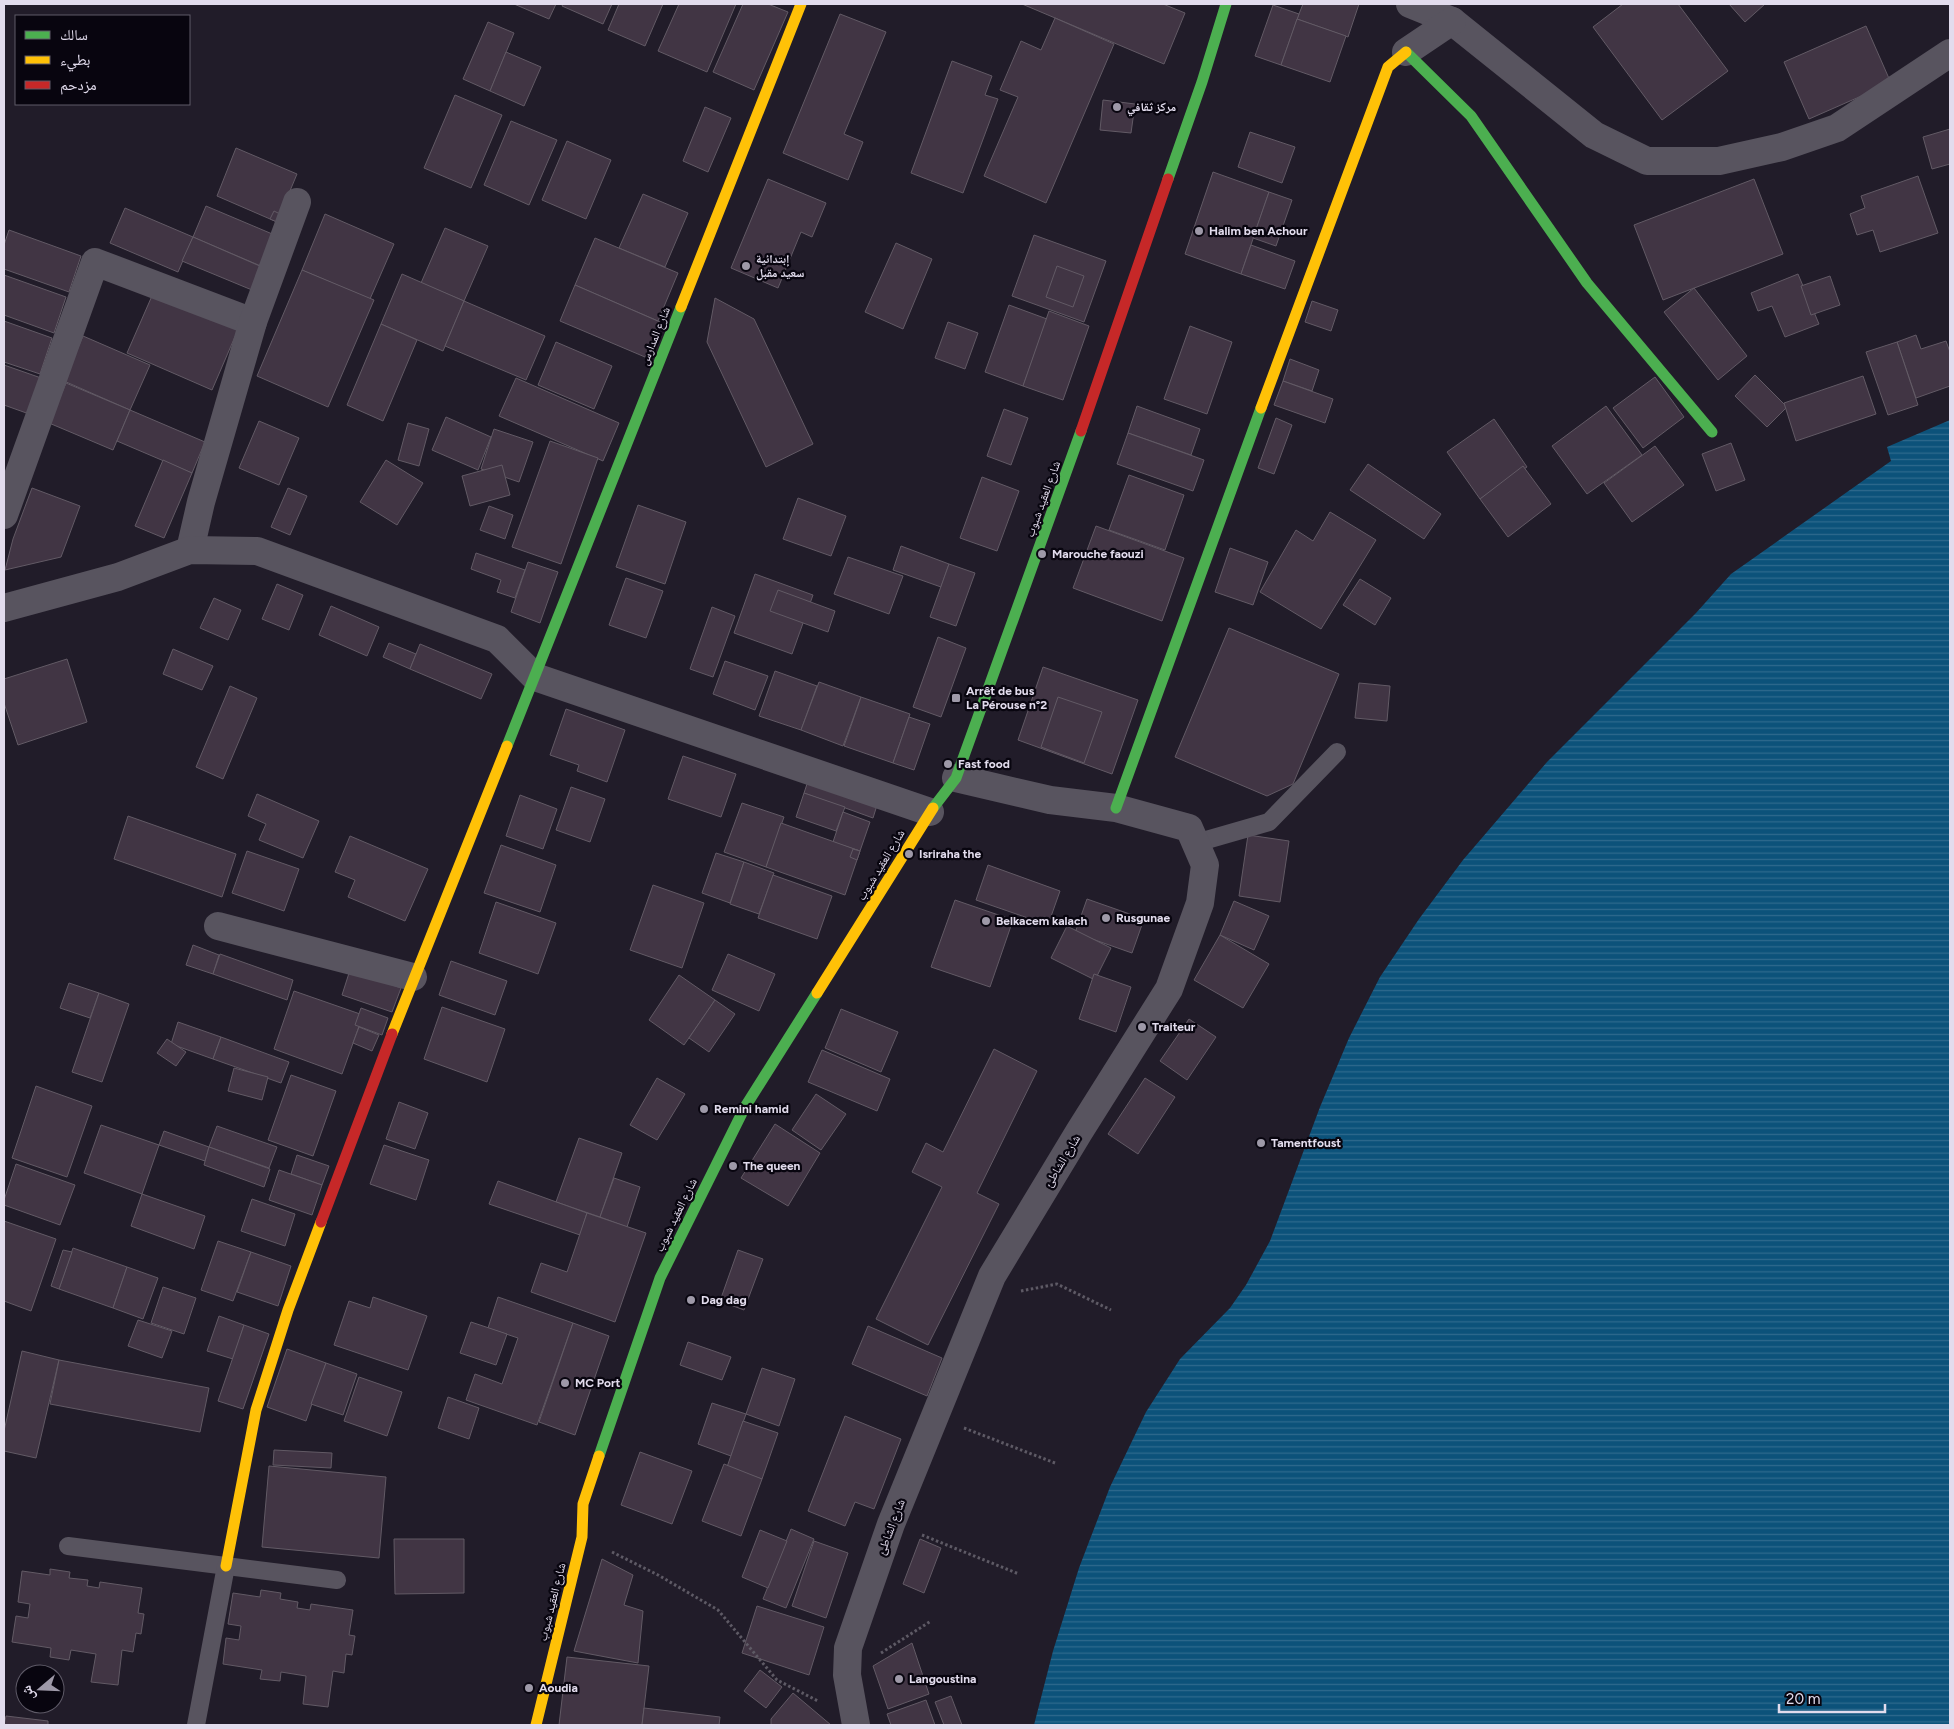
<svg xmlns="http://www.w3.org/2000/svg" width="1954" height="1729" viewBox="0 0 1954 1729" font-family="Figtree,'Noto Naskh Arabic',sans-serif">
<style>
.water{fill:url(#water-rules)}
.building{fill:#413544;stroke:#625a65}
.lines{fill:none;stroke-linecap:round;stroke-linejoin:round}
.path{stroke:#5e5a65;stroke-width:3;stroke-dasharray:2.5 2.5;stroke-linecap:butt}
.lane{stroke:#58545f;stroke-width:18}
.street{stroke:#58545f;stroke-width:28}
.fast{stroke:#4caf50;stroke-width:11}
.slow{stroke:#ffc107;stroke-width:11}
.jam{stroke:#c62828;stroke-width:11}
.poi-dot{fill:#9e99a8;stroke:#08050f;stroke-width:2}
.labels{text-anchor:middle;stroke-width:4.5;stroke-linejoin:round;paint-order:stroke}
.poi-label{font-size:12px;font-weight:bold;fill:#e2dced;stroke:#08050f;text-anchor:start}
.street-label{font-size:12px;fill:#e2dced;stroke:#08050f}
</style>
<defs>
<pattern id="water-rules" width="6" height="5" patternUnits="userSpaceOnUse" patternTransform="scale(1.25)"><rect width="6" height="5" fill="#0c527a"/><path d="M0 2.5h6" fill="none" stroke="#2f6a8d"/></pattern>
</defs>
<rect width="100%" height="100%" fill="#211c29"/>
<polygon class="water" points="1950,420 1950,1725 1034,1725 1053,1651 1079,1568 1110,1487 1146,1412 1180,1359 1230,1308 1246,1285 1270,1241 1320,1107 1349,1038 1380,977 1419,919 1463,860 1547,762 1696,613 1731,574 1891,461 1887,447"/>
<g class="building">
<polygon points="514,4 556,4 549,19"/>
<polygon points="563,4 612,4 603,24 562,6"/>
<polygon points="619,4 663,4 645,46 608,30"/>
<polygon points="679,4 736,4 707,72 658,51"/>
<polygon points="743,4 768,4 788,12 754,90 713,72"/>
<polygon points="1022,4 1163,4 1185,13 1164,64"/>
<polygon points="1303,4 1359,4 1348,37 1297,19"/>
<polygon points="1623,4 1678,4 1728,71 1662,120 1593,27"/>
<polygon points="1729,4 1765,4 1745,22"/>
<polygon points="1273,5 1299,14 1281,65 1255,56"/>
<polygon points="840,14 886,32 844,134 863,142 848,180 783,153"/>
<polygon points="1055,18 1114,44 1046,203 984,176 1018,97 1000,90 1021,41 1041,50"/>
<polygon points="1297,19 1346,36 1330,82 1281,65"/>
<polygon points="488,22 514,33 490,91 463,79"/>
<polygon points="1866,26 1891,83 1809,119 1784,62"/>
<polygon points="506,52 541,67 524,106 490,91"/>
<polygon points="952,61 992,76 985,95 998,99 963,193 911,173"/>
<polygon points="455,95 502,115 471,188 424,168"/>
<polygon points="1103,100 1135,104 1131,133 1100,130"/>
<polygon points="705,107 731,118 708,172 683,161"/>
<polygon points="511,121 557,140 529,205 484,185"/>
<polygon points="1950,129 1950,164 1932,169 1923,137"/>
<polygon points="1250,132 1295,147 1282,183 1238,167"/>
<polygon points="567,141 611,160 586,219 542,200"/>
<polygon points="236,148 297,174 277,222 217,196"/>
<polygon points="1213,172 1269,192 1241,274 1185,254"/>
<polygon points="1918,176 1938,233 1880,252 1873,230 1857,235 1850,214 1865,208 1861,196"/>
<polygon points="768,179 826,203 812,237 801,232 778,288 731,268"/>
<polygon points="1754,179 1783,254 1663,300 1634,225"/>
<polygon points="1269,192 1292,200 1276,246 1253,238"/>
<polygon points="643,194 688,213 665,267 619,248"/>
<polygon points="206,206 277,236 263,267 193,237"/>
<polygon points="125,208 193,237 178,272 110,243"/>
<polygon points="274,211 280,214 277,222 270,219"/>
<polygon points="325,214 394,244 370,299 302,270"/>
<polygon points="445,228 488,246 464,301 421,283"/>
<polygon points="9,230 81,256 69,292 4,269 4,245"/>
<polygon points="1034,235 1106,261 1084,322 1012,296"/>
<polygon points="193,237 262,267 252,290 182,261"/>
<polygon points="595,238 678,273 658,321 575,285"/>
<polygon points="896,243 932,259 903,329 865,312"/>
<polygon points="1251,245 1295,261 1285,289 1241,274"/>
<polygon points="1057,266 1084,276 1073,307 1046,297"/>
<polygon points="302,270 374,300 328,407 257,376"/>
<polygon points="402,274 464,301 443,351 381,324"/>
<polygon points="1798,274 1819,324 1785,337 1772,306 1758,311 1751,293"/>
<polygon points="4,275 66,297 54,333 4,315"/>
<polygon points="1830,276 1840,305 1811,315 1801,286"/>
<polygon points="575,285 660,322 645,357 560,321"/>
<polygon points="1694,288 1747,356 1718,380 1664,312"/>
<polygon points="155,289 240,325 212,390 127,353"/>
<polygon points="715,298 754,319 813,444 766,467 707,342"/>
<polygon points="464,301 545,336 526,380 445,346"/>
<polygon points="1312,301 1338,310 1331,331 1305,322"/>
<polygon points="1009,305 1047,319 1023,386 985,372"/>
<polygon points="1049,311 1089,326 1063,400 1023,386"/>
<polygon points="4,321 52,338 40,374 4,362"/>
<polygon points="948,322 978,333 965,369 935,358"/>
<polygon points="381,324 417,340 383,421 347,405"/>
<polygon points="1190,326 1232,342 1207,414 1164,399"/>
<polygon points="1916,335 1921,349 1946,341 1950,352 1950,386 1916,398 1897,342"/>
<polygon points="83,336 150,365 130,410 64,381"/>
<polygon points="556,342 612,366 594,409 538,385"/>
<polygon points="1897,342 1918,405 1888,415 1866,352"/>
<polygon points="1290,359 1319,370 1312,391 1283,381"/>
<polygon points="4,365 44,379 32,415 4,405"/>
<polygon points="1755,375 1787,407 1767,427 1735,396"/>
<polygon points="1863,376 1876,414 1796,441 1784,403"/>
<polygon points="1655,377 1684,417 1643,448 1613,408"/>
<polygon points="516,378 619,423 603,461 499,416"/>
<polygon points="1283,381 1333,399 1325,423 1274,405"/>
<polygon points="66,383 130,410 113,450 49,423"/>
<polygon points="1137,406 1200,429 1191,455 1128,433"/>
<polygon points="1606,406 1642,455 1587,494 1552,446"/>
<polygon points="1004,409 1028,418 1011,465 987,456"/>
<polygon points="130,410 205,442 192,473 117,441"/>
<polygon points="446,417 491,437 478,470 432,450"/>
<polygon points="1276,418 1292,425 1274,474 1258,468"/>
<polygon points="1494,419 1527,467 1480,499 1447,452"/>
<polygon points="259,421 299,438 279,485 239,468"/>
<polygon points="408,423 429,429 419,466 398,460"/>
<polygon points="494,429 533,442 519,482 481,469"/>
<polygon points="1128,433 1204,460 1193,491 1117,464"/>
<polygon points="550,441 598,458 561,564 512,547"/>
<polygon points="1731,443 1745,480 1716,491 1702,454"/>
<polygon points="1655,446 1684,485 1632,522 1604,483"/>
<polygon points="163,460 192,473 164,538 135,526"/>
<polygon points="386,460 423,483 397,525 360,502"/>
<polygon points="1368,464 1441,514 1424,539 1350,490"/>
<polygon points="502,465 510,495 470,506 462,476"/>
<polygon points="1523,466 1551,504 1508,537 1480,499"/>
<polygon points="1129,475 1184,495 1165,550 1109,530"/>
<polygon points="982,477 1019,491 997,551 960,538"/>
<polygon points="32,488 80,506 61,557 5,570 13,539"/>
<polygon points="288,488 307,496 290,535 271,527"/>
<polygon points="798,498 846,516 831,556 783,539"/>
<polygon points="638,505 686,522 665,584 616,567"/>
<polygon points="489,506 513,515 505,539 480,530"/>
<polygon points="1330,512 1376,540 1321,629 1260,592 1296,530 1313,541"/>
<polygon points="1096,526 1184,558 1162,621 1073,588"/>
<polygon points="901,546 949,564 941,587 893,570"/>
<polygon points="1230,548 1268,562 1253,605 1215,592"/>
<polygon points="476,553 525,570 515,598 497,592 501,580 471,569"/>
<polygon points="848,557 903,576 889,614 834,594"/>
<polygon points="528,562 558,572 540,623 511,612"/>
<polygon points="949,564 975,573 956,626 930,617"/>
<polygon points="755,574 813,595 792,654 734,633"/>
<polygon points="626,578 663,591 646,638 609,625"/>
<polygon points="1360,579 1391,598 1375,625 1343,605"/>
<polygon points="277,584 303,595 289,630 262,619"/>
<polygon points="778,590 835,611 828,632 770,611"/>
<polygon points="214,598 241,610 228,640 200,628"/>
<polygon points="331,606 379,627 367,656 319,635"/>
<polygon points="712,607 735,616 713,677 690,669"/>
<polygon points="1229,628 1339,674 1293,784 1267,796 1175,757"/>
<polygon points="938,637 966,648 941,717 913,707"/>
<polygon points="389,643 416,654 410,669 383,657"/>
<polygon points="420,644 492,674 481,699 410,669"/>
<polygon points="173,649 213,666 202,690 163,674"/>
<polygon points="67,659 87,722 18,745 4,703 4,679"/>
<polygon points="725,661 768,676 755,710 713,694"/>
<polygon points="1043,667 1138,700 1112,774 1018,740"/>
<polygon points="775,671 817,686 801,730 759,716"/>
<polygon points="819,682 861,697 843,746 801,730"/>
<polygon points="1359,683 1390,686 1387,721 1355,718"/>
<polygon points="230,686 257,698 223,779 196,767"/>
<polygon points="861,697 910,714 893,763 844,746"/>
<polygon points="1058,697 1102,712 1084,763 1041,747"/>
<polygon points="566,709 625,730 607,782 577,771 579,765 550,755"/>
<polygon points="909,717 930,724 914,770 893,763"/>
<polygon points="683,756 736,774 721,817 668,799"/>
<polygon points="809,778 878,802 873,818 804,793"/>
<polygon points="571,787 605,799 590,842 556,830"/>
<polygon points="804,793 845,807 836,831 796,817"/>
<polygon points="257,794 319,821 303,858 259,840 266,824 248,816"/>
<polygon points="520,795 557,809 543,849 506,836"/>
<polygon points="742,803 784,817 766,867 724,852"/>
<polygon points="843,812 870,822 860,851 833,842"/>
<polygon points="128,816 236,854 222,897 114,859"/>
<polygon points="781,823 860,851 845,895 766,867"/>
<polygon points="1248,835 1289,841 1280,902 1239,896"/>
<polygon points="350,836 428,869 405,921 348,897 355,880 335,872"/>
<polygon points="501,845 556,865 540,912 484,893"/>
<polygon points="853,849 860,851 857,860 850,857"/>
<polygon points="247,851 299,869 284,911 232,893"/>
<polygon points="716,853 744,862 730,903 702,893"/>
<polygon points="744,862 774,873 759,914 730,904"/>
<polygon points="988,865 1060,891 1048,925 976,900"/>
<polygon points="773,875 832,896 817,939 758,918"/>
<polygon points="653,885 704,903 682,968 630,950"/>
<polygon points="1087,899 1144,919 1132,953 1075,933"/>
<polygon points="955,900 1013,920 990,987 931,967"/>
<polygon points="1234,901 1269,916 1254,950 1220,935"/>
<polygon points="496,902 556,923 538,974 479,953"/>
<polygon points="1067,926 1111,948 1095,980 1051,958"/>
<polygon points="1220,935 1269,964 1243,1008 1194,980"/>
<polygon points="193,945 219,955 213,974 186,965"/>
<polygon points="220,954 293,980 287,1000 213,974"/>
<polygon points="728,954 775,974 759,1011 712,990"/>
<polygon points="451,961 507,981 495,1015 439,995"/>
<polygon points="350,970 401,988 392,1012 342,995"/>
<polygon points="1094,974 1131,987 1116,1032 1079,1019"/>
<polygon points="679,975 715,1000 684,1045 649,1020"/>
<polygon points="69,983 99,993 90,1018 60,1008"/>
<polygon points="294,991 363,1015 342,1074 274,1049"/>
<polygon points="99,993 129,1004 102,1082 72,1072"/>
<polygon points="715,1000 735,1014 709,1052 689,1038"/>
<polygon points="442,1007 505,1029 487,1082 424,1059"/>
<polygon points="361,1008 388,1018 382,1035 355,1025"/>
<polygon points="841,1009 898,1032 881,1072 825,1048"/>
<polygon points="1189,1019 1216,1037 1187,1080 1160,1061"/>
<polygon points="178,1022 221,1037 213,1059 171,1044"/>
<polygon points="359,1027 379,1035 372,1051 353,1043"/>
<polygon points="221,1037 289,1062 281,1083 213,1059"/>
<polygon points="167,1039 186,1052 176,1066 157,1053"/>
<polygon points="994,1049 1037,1071 977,1193 999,1204 928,1345 876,1319 942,1187 912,1172 926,1143 943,1152"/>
<polygon points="822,1050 890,1079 877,1111 808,1082"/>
<polygon points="234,1068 268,1077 262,1100 228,1091"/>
<polygon points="291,1075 336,1091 313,1156 268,1140"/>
<polygon points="657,1078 685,1094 657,1140 630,1125"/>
<polygon points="1145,1078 1175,1097 1138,1154 1108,1134"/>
<polygon points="36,1086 92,1106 67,1177 12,1158"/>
<polygon points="816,1094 846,1114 821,1150 792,1130"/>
<polygon points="399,1102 428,1113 415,1149 386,1139"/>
<polygon points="775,1124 820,1153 788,1206 741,1178"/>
<polygon points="101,1125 159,1145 142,1194 84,1173"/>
<polygon points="217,1126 277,1147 269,1168 209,1147"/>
<polygon points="164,1131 209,1147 205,1161 159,1145"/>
<polygon points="579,1138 622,1153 600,1217 556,1202"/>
<polygon points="384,1145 429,1160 416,1200 370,1184"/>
<polygon points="209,1147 270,1169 264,1187 204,1165"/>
<polygon points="297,1155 329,1166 322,1185 291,1174"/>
<polygon points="16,1164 75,1185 60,1225 4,1205 4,1200"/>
<polygon points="279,1170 322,1185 312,1215 269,1200"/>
<polygon points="614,1178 640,1187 627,1227 600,1217"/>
<polygon points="498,1181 587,1213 580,1235 489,1204"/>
<polygon points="142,1194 205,1216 194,1249 131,1226"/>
<polygon points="252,1199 295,1214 285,1246 241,1231"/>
<polygon points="587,1213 646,1233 615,1322 531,1292 541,1263 567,1272"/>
<polygon points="4,1221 56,1239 31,1311 4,1301"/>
<polygon points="218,1241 251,1252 233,1301 201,1290"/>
<polygon points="73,1248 127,1267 113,1308 59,1289"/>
<polygon points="63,1250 72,1252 59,1289 51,1286"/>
<polygon points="738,1250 763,1259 744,1310 720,1301"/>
<polygon points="251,1252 291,1266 278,1306 237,1292"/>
<polygon points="127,1267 158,1278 143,1319 113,1308"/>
<polygon points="163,1287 196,1298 184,1334 151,1323"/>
<polygon points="373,1297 427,1316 408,1370 334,1345 349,1301 370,1308"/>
<polygon points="498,1297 573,1323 537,1425 466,1400 475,1374 502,1384 518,1338 488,1328"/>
<polygon points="219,1316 244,1325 233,1359 207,1351"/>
<polygon points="138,1320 172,1331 162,1358 128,1346"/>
<polygon points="471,1322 507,1334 496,1365 460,1353"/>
<polygon points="573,1323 609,1336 575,1435 539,1422"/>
<polygon points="244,1325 269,1334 243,1409 218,1401"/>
<polygon points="868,1326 942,1358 927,1396 852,1364"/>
<polygon points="688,1342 731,1357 722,1380 680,1365"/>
<polygon points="287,1349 326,1363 306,1421 267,1407"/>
<polygon points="22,1351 59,1360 36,1458 4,1451 4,1431"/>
<polygon points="59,1360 209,1388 200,1432 50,1404"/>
<polygon points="326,1363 357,1374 343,1415 311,1404"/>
<polygon points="762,1368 795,1379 779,1426 746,1414"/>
<polygon points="359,1377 402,1392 387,1436 344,1421"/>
<polygon points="448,1397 479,1408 469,1439 438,1428"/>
<polygon points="712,1403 746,1414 731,1456 698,1444"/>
<polygon points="845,1416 901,1439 874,1509 855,1502 845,1526 808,1511"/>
<polygon points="743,1421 778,1433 762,1479 727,1467"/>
<polygon points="274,1450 332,1453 331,1468 273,1465"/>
<polygon points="640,1452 692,1471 672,1524 621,1505"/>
<polygon points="724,1464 762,1479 741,1536 702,1521"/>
<polygon points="269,1466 386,1477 379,1558 262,1547"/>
<polygon points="791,1529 814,1539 786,1608 763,1599"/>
<polygon points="760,1530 787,1541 768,1588 742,1577"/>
<polygon points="394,1539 464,1539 464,1593 395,1594"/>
<polygon points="920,1539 941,1548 924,1593 903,1584"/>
<polygon points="814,1541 848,1553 826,1618 792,1606"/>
<polygon points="602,1559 633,1575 624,1605 643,1611 638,1663 574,1651"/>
<polygon points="50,1569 70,1572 69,1578 88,1580 87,1586 99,1588 100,1582 142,1588 138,1613 144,1614 141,1634 136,1633 133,1652 122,1650 118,1685 91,1682 96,1654 71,1650 69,1660 50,1657 51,1648 12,1642 16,1616 28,1618 30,1604 18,1602 22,1571 50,1575"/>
<polygon points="261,1590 281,1593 280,1599 298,1602 297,1608 310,1610 311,1604 353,1610 349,1635 355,1636 352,1655 346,1654 344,1673 333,1671 328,1707 303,1704 306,1676 281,1672 280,1681 260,1679 262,1670 223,1664 226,1638 239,1640 241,1626 228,1624 233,1593 260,1597"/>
<polygon points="757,1606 824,1627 809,1675 742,1653"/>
<polygon points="912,1643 929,1694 888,1709 873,1666"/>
<polygon points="567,1657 649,1666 642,1725 559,1725"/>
<polygon points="760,1670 782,1687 766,1708 744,1691"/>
<polygon points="793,1693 831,1725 771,1725 771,1719"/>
<polygon points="951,1696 962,1725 944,1725 935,1702"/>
<polygon points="926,1700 935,1725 891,1725 887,1714"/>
<polygon points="644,1708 720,1717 719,1725 642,1725"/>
<polygon points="6,1716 48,1721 48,1725 4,1725"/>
</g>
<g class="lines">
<g class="path">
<polyline points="1021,1291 1057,1284 1111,1310"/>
<polyline points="964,1428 1055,1463"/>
<polyline points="922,1535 1019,1574"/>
<polyline points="612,1552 658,1575 718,1610 777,1680 818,1701"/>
<polyline points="881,1653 931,1621"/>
</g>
<g class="lane">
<polyline points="1196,843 1269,822 1337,752"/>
<polyline points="68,1546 337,1580"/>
<polyline points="196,1725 226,1566"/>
</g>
<g class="street">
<polyline points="1410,4 1452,21 1594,135 1647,161 1719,161 1782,147 1837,128 1950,53"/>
<polyline points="1406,52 1452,21"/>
<polyline points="4,515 95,262 253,322"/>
<polyline points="190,550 201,502 253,322 297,202"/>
<polyline points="4,608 118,577 190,550 257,551 497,639 535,677 930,812"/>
<polyline points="218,926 413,977"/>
<polyline points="856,1725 847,1675 848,1648 891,1524 992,1276 1079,1132 1169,989 1200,903 1205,865 1189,828 1116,808 1050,800 956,778"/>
</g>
<g class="fast">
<polyline points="1406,52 1471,116 1587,283 1712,432"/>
<polyline points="1168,179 1202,82 1226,4"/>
<polyline points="507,746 681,307"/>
<polyline points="933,808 956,778 1081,431"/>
<polyline points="1116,808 1261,408"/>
<polyline points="599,1456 660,1278 745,1107 817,993"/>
</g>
<g class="slow">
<polyline points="681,307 801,4"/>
<polyline points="1261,408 1388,67 1406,52"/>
<polyline points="817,993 933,808"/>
<polyline points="392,1034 507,746"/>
<polyline points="226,1566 256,1410 288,1310 321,1222"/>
<polyline points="536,1725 582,1537 583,1504 599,1456"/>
</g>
<g class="jam">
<polyline points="1081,431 1168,179"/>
<polyline points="321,1222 392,1034"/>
</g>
</g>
<g class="poi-dot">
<circle cx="1117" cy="107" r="5"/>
<circle cx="1199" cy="231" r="5"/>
<circle cx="746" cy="266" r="5"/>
<circle cx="1042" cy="554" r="5"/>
<rect x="951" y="693" width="10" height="10" rx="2.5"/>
<circle cx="948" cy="764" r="5"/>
<circle cx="909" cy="854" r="5"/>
<circle cx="1106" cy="918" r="5"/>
<circle cx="986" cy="921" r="5"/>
<circle cx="1142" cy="1027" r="5"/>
<circle cx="704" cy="1109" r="5"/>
<circle cx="1261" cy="1143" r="5"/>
<circle cx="733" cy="1166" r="5"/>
<circle cx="691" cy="1300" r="5"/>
<circle cx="565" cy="1383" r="5"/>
<circle cx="899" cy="1679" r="5"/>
<circle cx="529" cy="1688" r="5"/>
</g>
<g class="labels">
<g class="poi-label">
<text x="1127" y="111">مركز ثقافي</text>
<text x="1209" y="235">Halim ben Achour</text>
<text x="756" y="263">إبتدائية<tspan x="756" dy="14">سعيد مقبل</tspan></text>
<text x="1052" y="558">Marouche faouzi</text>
<text x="966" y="695">Arrêt de bus<tspan x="966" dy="14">La Pérouse n°2</tspan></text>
<text x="958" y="768">Fast food</text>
<text x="919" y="858">Isriraha the</text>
<text x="1116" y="922">Rusgunae</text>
<text x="996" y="925">Belkacem kalach</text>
<text x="1152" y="1031">Traiteur</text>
<text x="714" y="1113">Remini hamid</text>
<text x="1271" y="1147">Tamentfoust</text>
<text x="743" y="1170">The queen</text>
<text x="701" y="1304">Dag dag</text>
<text x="575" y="1387">MC Port</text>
<text x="909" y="1683">Langoustina</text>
<text x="539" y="1692">Aoudia</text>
</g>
<g class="street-label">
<text transform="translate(655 336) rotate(-68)" y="4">شارع المدارس</text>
<text transform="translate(1043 499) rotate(-70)" y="4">شارع العقيد شبوب</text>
<text transform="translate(881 865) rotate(-59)" y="4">شارع العقيد شبوب</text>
<text transform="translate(1062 1161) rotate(-59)" y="4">شارع الشاطئ</text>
<text transform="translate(676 1215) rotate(-64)" y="4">شارع العقيد شبوب</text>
<text transform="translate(891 1527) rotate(-69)" y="4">شارع الشاطئ</text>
<text transform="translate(552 1602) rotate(-76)" y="4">شارع العقيد شبوب</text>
</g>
</g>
<rect width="1954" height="1729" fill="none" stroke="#e2dced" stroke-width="10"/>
<rect x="15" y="15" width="175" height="90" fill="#08050f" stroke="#5f5b68"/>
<rect x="25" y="31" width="25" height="8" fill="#4caf50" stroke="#5f5b68"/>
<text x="60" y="40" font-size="15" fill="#e2dced">سالك</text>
<rect x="25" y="56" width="25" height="8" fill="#ffc107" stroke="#5f5b68"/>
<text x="60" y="65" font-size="15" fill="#e2dced">بطيء</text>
<rect x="25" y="81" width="25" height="8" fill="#c62828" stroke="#5f5b68"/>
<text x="60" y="90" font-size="15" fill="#e2dced">مزدحم</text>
<g transform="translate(40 1689) rotate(251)"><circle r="24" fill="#08050f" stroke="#5f5b68"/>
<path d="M0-4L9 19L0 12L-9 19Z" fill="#9e99a8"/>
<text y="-8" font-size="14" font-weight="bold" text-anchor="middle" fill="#e2dced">ش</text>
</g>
<path d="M1779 1704v8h106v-8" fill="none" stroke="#e2dced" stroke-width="2.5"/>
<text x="1786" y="1704" font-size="15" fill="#e2dced" stroke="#08050f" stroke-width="4" paint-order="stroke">20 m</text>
</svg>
